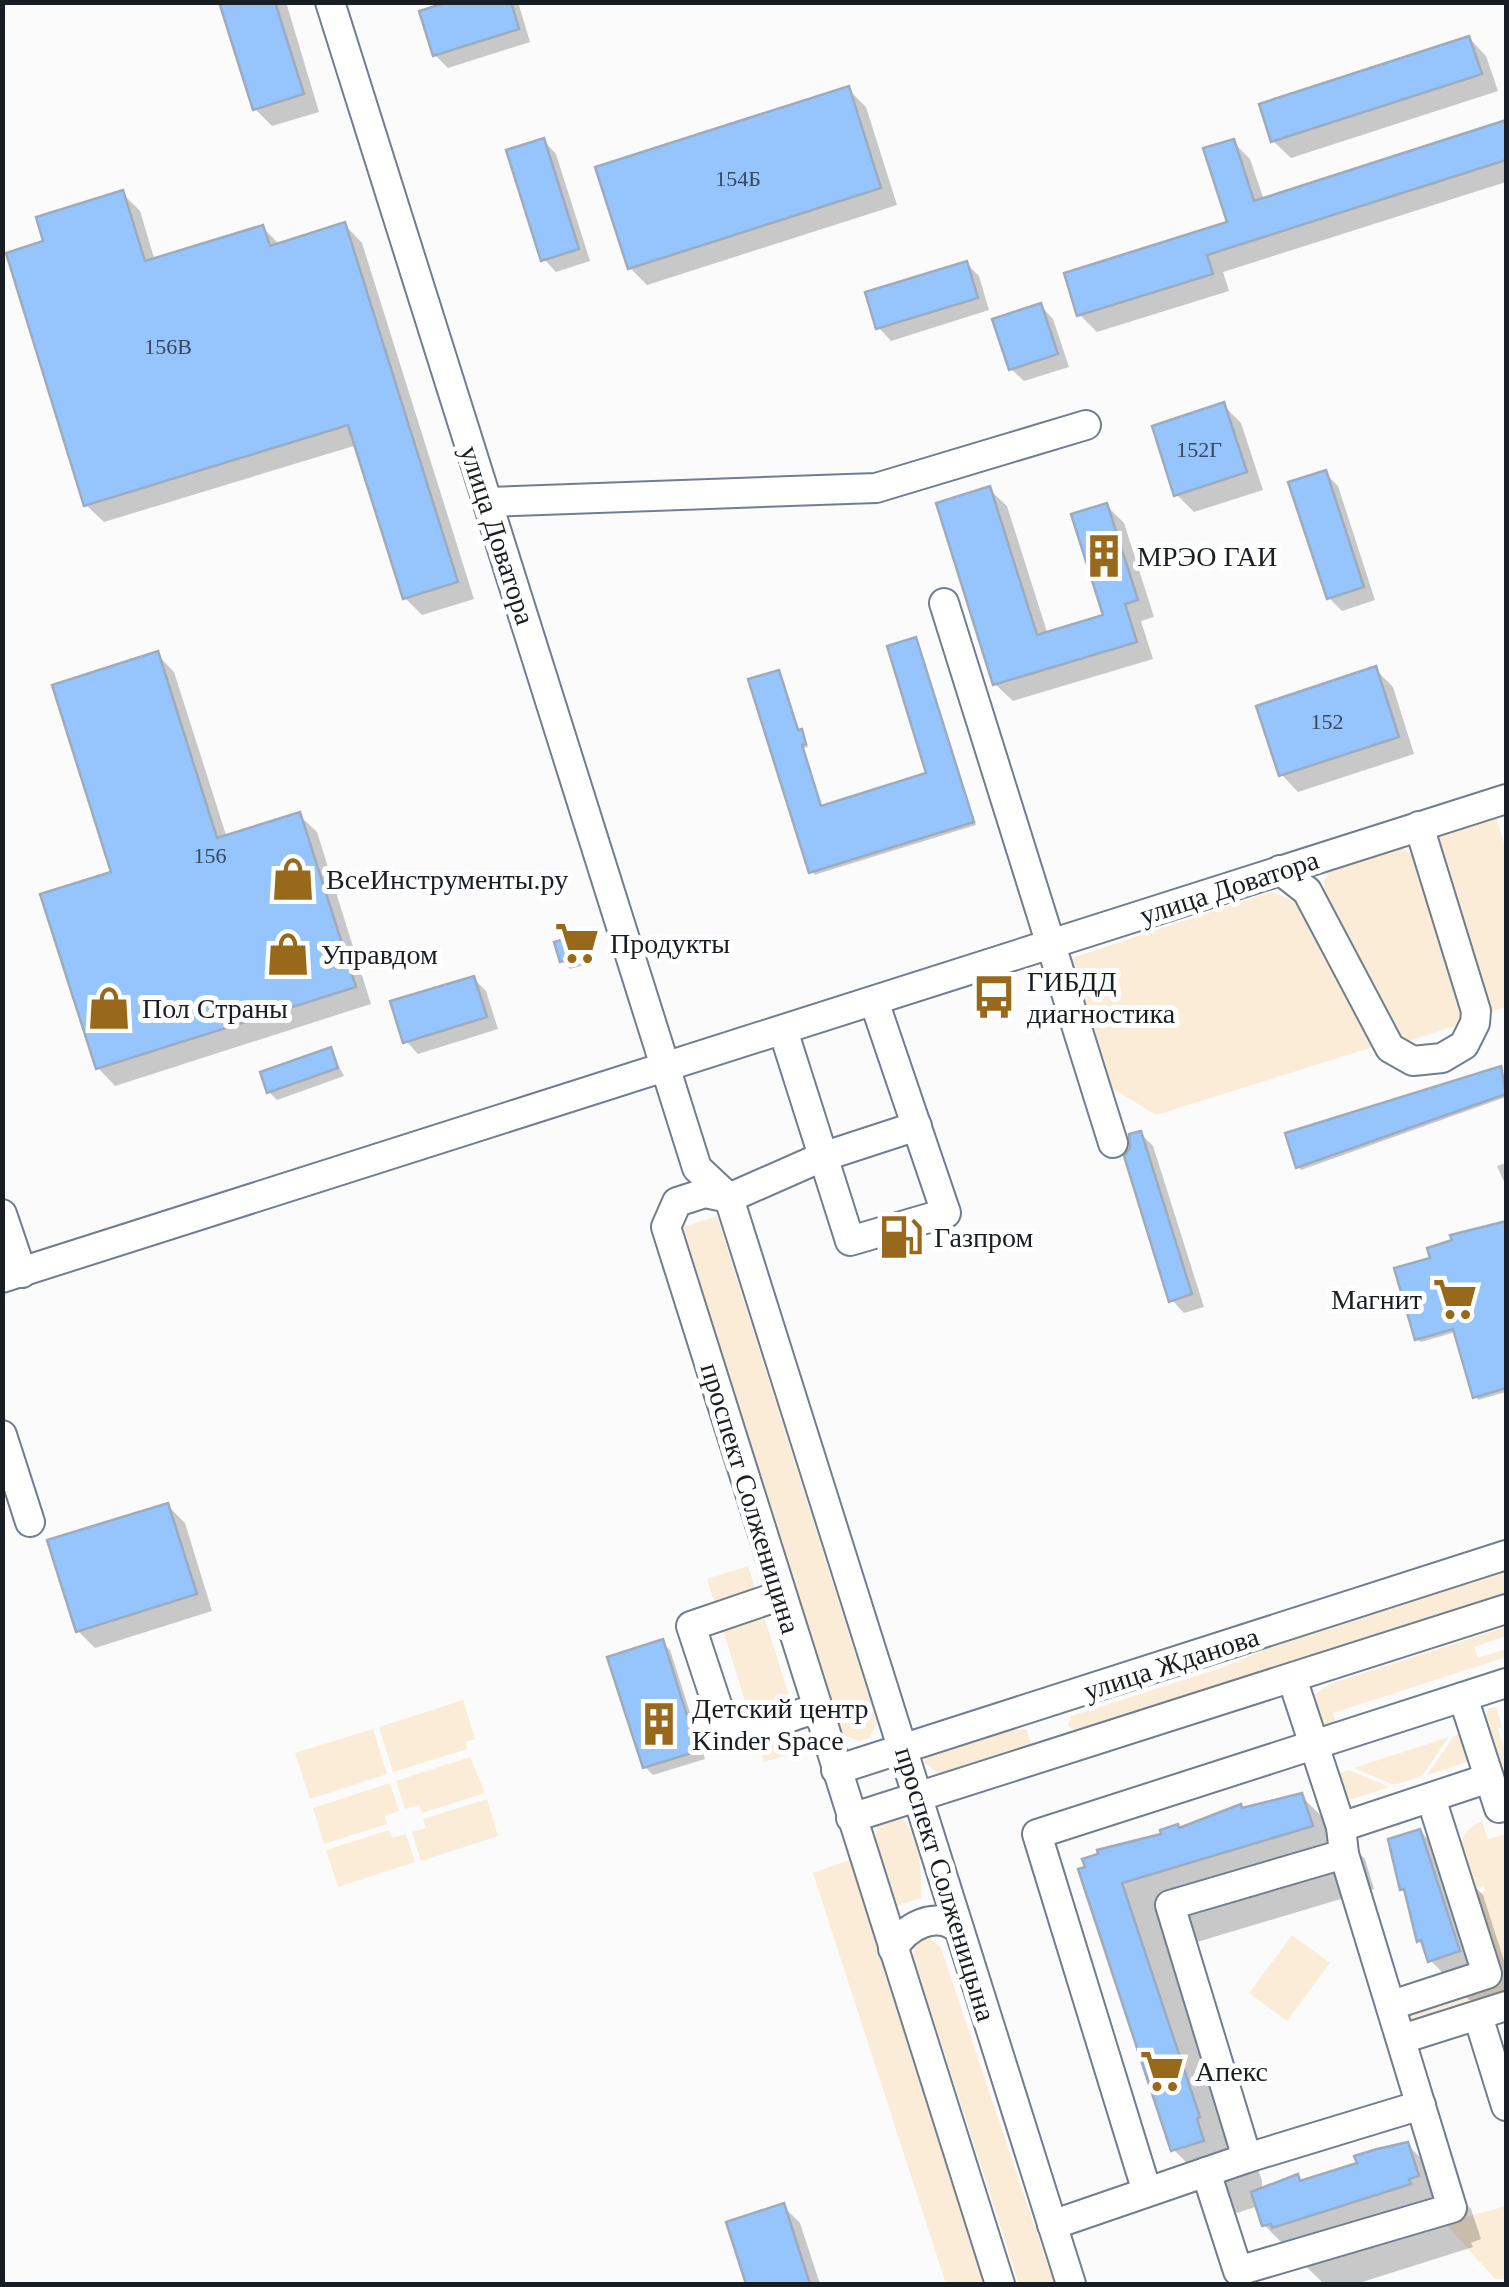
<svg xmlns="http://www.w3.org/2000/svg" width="1509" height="2287" viewBox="0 0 1509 2287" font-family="Georgia,serif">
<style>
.green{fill:#fbecd8}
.shadow{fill:#0003}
.building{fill:#96c4fc;stroke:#9cacbe;stroke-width:2.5}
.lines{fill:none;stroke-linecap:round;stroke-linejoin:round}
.minor-casing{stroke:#707e90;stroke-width:32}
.minor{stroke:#fff;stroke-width:28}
.labels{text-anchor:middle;stroke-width:10;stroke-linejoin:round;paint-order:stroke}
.number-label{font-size:22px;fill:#38485b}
.street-label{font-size:28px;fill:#191e25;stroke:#fff}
.poi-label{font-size:28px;fill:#191e25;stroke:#fff;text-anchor:start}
</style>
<rect width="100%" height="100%" fill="#fbfbfb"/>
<g class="green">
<polygon points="1496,817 1506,850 1506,1007 1487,1013 1430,838"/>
<polygon points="1399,847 1417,857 1464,1003 1460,1024 1403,1043 1387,1032 1324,895 1324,881 1331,869"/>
<polygon points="1271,892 1300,902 1373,1047 1156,1115 1107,1085 1069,959"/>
<polygon points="717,1216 877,1723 869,1738 859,1741 841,1734 683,1227"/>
<polygon points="748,1566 806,1749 764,1762 707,1579"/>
<polygon points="1506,1569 1506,1594 1075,1731 1068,1726 1071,1716 1221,1668 1300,1635"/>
<polygon points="1506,1627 1506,1636 1474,1647 1478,1658 1506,1649 1506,1657 1333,1713 1338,1729 1323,1733 1310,1705 1314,1695 1330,1684"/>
<polygon points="463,1700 475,1739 466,1742 467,1749 393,1772 379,1727"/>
<polygon points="1496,1707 1502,1727 1498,1729 1506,1756 1506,1780 1484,1721 1488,1709"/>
<polygon points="373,1729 387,1774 310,1799 295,1753"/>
<polygon points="1026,1729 1032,1745 939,1774 924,1763 926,1755 982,1733"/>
<polygon points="1461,1733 1470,1761 1427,1775 1454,1736"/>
<polygon points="1449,1737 1422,1776 1394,1785 1354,1768"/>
<polygon points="470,1757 485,1793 422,1813 419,1805 405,1809 396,1781"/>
<polygon points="1349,1770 1389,1787 1340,1803 1331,1776"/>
<polygon points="390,1783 399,1811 385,1816 387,1824 324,1844 313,1808"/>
<polygon points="487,1799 498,1836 421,1861 412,1832 426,1828 423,1819"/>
<path d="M894,1817L904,1820C921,1844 921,1869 921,1898L895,1906L875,1842L877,1827Z"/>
<path d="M1482,1821L1488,1839L1506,1834V1967L1496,1970L1472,1896L1485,1891L1484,1886L1470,1890C1461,1862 1449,1836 1482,1821Z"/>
<polygon points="389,1830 392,1838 406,1834 415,1862 338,1887 326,1850"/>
<polygon points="855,1858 991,2284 946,2284 813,1873"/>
<polygon points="1292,1935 1330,1963 1287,2021 1249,1993"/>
<polygon points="929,1937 941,1948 1054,2284 1019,2284 913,1956 915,1946"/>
<polygon points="1506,1978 1506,1994 1410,2028 1405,2012 1409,2010"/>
<polygon points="1506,2206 1506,2279 1495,2279 1445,2223"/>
</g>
<g class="shadow">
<polygon points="222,2 286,2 319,112 272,126 255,109"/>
<polygon points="456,2 518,2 530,42 448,68 435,55"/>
<polygon points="1469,38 1486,56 1498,91 1291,158 1273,141"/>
<polygon points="848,89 866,107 897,205 647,285 630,268"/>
<polygon points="1506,123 1506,182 1223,272 1229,291 1097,332 1080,315 1230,224 1233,142 1250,159 1264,200"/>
<polygon points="544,141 556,154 590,261 556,272 544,259"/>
<polygon points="122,193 140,211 155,261 263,228 280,245 345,225 362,243 474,599 422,615 405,598 357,445 104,522 86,505 47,242"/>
<polygon points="966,263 979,276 989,310 891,341 879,328"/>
<polygon points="1041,306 1053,319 1069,367 1024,381 1011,369"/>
<polygon points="1223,405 1241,423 1263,490 1194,512 1177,495"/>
<polygon points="1325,473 1338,486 1375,600 1342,611 1329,598"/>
<polygon points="989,489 1007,506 1048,635 1106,616 1107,506 1124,523 1154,617 1141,621 1153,659 1013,701 995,684"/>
<polygon points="916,640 976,825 814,875 778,673 799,732 804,735 808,747 804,748 822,808 929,774"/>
<polygon points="157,654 174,672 227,838 299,815 317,832 371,1004 115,1086 98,1068 114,873"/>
<polygon points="1375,669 1393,687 1414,754 1298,792 1281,774"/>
<polygon points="574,939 588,964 570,969 562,961"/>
<polygon points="473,978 486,991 498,1029 418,1054 406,1041"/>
<polygon points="330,1050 344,1076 277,1100 269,1092"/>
<polygon points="1500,1069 1506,1081 1506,1097 1301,1170 1298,1166"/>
<polygon points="1140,1133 1153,1146 1204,1307 1184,1313 1172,1300"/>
<polygon points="1506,1163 1506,1186 1497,1166"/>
<polygon points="1506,1223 1506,1392 1478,1400 1456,1332 1421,1342 1417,1339 1433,1260 1455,1242 1454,1237"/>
<polygon points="167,1505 185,1523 212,1611 95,1648 78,1631"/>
<polygon points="662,1642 670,1650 705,1759 653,1775 645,1767"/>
<polygon points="1301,1796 1365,1859 1374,1889 1184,1946 1262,2181 1262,2191 1298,2177 1303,2182 1408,2145 1471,2209 1481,2239 1471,2243 1473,2247 1356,2284 1324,2284 1264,2225 1258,2206 1237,2213 1174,2150 1082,1871 1181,1830"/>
<polygon points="1420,1831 1483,1895 1506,1967 1506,2020 1493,2024 1430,1960"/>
<polygon points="783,2206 800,2223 820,2284 749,2284 729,2224"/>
</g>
<g class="building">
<polygon points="219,2 275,2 304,94 253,110"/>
<polygon points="448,2 511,2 519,29 433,56 419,11"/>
<polygon points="1469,36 1482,74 1271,142 1259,104"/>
<polygon points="849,86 881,188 628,269 595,167"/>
<polygon points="1506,120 1506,160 1207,255 1213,274 1077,316 1064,273 1227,222 1203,148 1234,139 1254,201"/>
<polygon points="544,138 579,249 541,261 506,150"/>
<polygon points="123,190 145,261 263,225 270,246 345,222 458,582 403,599 348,425 84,506 6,253 43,241 36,217"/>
<polygon points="967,261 978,298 876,329 865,292"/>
<polygon points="1041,303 1058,354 1009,370 992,319"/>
<polygon points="1224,402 1247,472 1174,496 1152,426"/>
<polygon points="1326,470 1364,587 1327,599 1288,482"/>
<polygon points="990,486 1037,635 1103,615 1071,514 1107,503 1138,600 1125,604 1137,642 993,685 936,503"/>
<polygon points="916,637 974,822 809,873 748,679 779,670 798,730 802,729 806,744 802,745 821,806 926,773 887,646"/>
<polygon points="158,651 217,838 300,812 356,987 96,1069 40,894 111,872 52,685"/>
<polygon points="1376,666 1399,737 1279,776 1256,706"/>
<polygon points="575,936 581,956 560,962 554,942"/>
<polygon points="474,976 487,1017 403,1043 390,1001"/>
<polygon points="331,1047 338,1068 267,1093 260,1072"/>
<polygon points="1501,1066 1506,1094 1296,1168 1285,1133"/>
<polygon points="1141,1131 1192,1294 1169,1302 1124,1156 1130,1148 1129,1134"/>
<polygon points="1506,1221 1506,1388 1473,1398 1453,1329 1415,1340 1394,1268 1430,1258 1427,1248 1452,1240 1450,1235"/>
<polygon points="168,1503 197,1594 76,1632 47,1540"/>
<polygon points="663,1639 698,1751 643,1768 607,1657"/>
<polygon points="1302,1793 1313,1826 1122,1883 1200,2117 1197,2119 1204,2141 1171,2151 1078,1869 1085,1867 1082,1859 1098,1854 1097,1850 1161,1834 1160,1830 1178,1824 1179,1828 1241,1804 1242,1808"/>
<polygon points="1420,1829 1460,1951 1428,1962 1421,1940 1417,1942 1404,1889 1400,1890 1388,1839"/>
<polygon points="1408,2142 1419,2176 1409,2179 1411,2184 1272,2228 1271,2224 1262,2226 1251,2192 1298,2174 1300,2181 1357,2163 1354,2156 1377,2149"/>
<polygon points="784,2203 810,2284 746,2284 726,2222"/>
</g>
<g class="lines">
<g class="minor-casing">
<g id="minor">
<polyline points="330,2 697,1168 729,1198 1071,2284"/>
<polyline points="488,502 876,488 1086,425"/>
<polyline points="944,603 1113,1143"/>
<polyline points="1280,870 1307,891 1390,1048 1413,1061 1442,1058 1464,1045 1475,1023 1476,1011 1419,826"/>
<polyline points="783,1030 850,1241 946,1213 874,1001"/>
<polyline points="729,1198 705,1193 677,1202 666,1227 1000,2284"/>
<polyline points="729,1198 822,1157 917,1126"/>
<polyline points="2,1214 22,1273"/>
<polyline points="2,1278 1506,799"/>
<polyline points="2,1435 30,1522"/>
<polyline points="782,1595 691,1626 728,1738 817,1708"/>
<polyline points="1463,1697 1499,1808 1506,1805"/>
<polyline points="836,1770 1506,1555"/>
<polyline points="851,1818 1506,1609"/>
<polyline points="1341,1827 1489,1778"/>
<path d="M893,1949C906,1926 936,1910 959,1929"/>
<polyline points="1392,2005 1487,1974 1431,1798"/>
<polyline points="1478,2016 1506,2106"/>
<polyline points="1402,2039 1506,2006"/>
<polyline points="1247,2158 1421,2105"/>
<polyline points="1206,2172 1238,2271 1452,2208 1344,1854 1341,1827 1292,1678"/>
<polyline points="1147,2192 1037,1834 1506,1683"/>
<polyline points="1052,2225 1247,2158 1170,1905 1344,1854"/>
</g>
</g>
<use href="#minor" class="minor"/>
</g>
<defs>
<g id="building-bare" transform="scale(3.45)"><path d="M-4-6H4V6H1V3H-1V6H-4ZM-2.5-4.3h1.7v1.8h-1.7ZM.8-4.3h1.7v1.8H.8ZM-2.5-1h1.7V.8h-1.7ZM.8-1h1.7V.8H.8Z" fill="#98691a" stroke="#fff" stroke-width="2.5" paint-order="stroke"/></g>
<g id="shop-bare" transform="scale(3.45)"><path d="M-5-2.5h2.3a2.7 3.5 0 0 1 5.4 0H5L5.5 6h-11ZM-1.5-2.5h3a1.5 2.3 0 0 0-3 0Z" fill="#98691a" stroke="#fff" stroke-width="2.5" paint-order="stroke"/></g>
<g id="supermarket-bare" transform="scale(3.45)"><path d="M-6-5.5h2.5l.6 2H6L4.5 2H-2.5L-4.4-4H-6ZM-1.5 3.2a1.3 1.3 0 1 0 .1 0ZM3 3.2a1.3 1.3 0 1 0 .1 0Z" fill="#98691a" stroke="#fff" stroke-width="2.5" paint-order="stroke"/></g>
<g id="bus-bare" transform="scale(3.45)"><path d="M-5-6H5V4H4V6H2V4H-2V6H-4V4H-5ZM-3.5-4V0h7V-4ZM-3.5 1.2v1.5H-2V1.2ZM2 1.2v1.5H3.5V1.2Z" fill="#98691a" stroke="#fff" stroke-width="2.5" paint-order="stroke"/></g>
<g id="fuel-bare" transform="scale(3.45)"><path d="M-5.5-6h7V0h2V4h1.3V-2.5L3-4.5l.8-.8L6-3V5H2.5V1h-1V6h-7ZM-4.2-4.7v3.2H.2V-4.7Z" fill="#98691a" stroke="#fff" stroke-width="2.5" paint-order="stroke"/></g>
</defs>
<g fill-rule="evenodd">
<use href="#building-bare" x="1104" y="556"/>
<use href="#shop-bare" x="293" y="879"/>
<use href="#supermarket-bare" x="577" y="943"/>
<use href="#shop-bare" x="288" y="954"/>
<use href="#bus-bare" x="994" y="997"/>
<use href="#shop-bare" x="109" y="1008"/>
<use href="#fuel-bare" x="901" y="1237"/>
<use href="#supermarket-bare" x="1455" y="1299"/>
<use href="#building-bare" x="659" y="1724"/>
<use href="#supermarket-bare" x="1162" y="2071"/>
</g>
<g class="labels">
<g class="number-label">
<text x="738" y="186">154Б</text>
<text x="168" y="354">156В</text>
<text x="1199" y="457">152Г</text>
<text x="1327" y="729">152</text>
<text x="210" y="863">156</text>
</g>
<g class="street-label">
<text transform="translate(498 535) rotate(72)" y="10">улица Доватора</text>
<text transform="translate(1229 887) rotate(-18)" y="10">улица Доватора</text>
<text transform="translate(751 1498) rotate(73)" y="10">проспект Солженицина</text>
<text transform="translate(1171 1663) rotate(-18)" y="10">улица Жданова</text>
<text transform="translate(946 1884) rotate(73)" y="10">проспект Солженицына</text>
</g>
<g class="poi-label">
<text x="1137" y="566">МРЭО ГАИ</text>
<text x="326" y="889">ВсеИнструменты.ру</text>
<text x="610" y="953">Продукты</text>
<text x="321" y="964">Управдом</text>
<text x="1027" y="991">ГИБДД<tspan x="1027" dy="32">диагностика</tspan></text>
<text x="142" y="1018">Пол Страны</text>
<text x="934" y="1247">Газпром</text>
<text x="1422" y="1309" text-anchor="end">Магнит</text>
<text x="692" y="1718">Детский центр<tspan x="692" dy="32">Kinder Space</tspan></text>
<text x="1195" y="2081">Апекс</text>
</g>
</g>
<rect width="1509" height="2287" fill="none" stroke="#191e25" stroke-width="10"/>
</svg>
